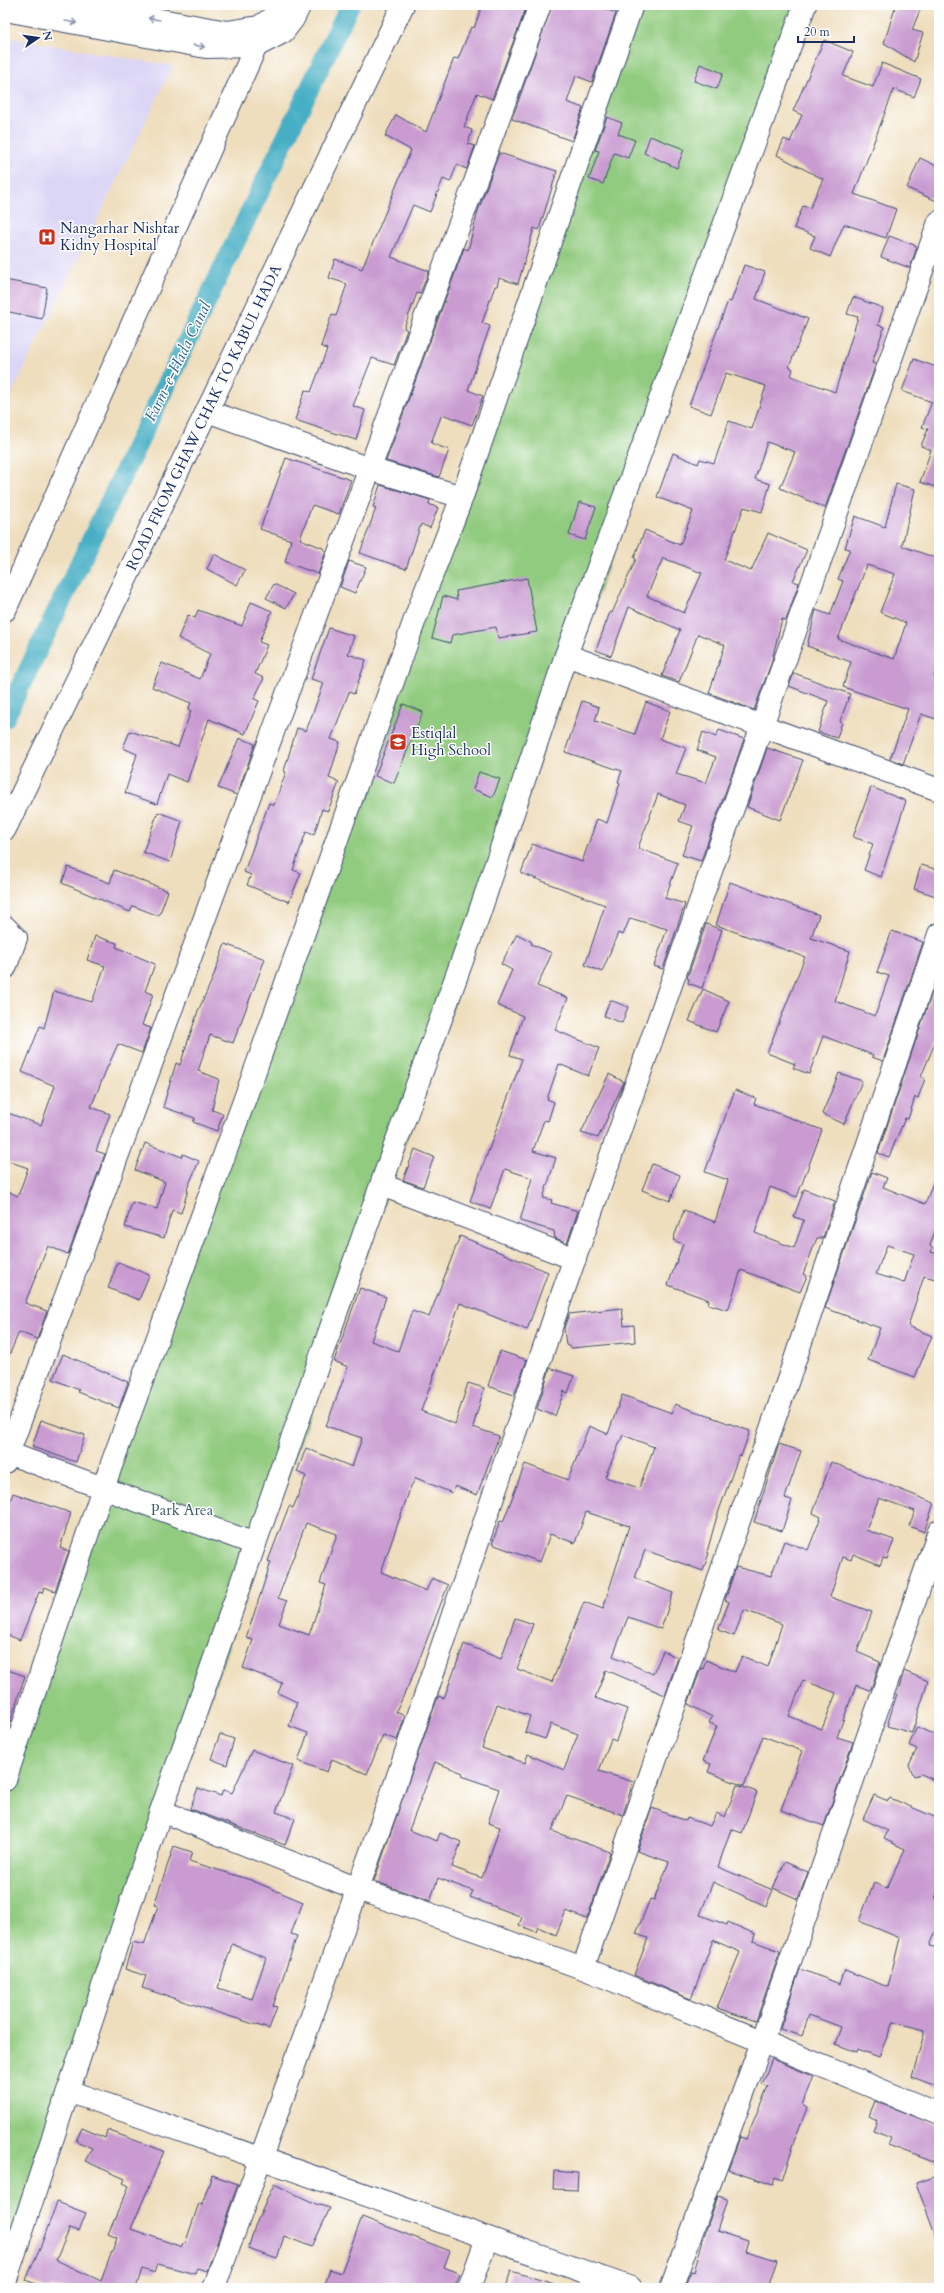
<svg xmlns="http://www.w3.org/2000/svg" width="944" height="2293" viewBox="0 0 944 2293" font-family="Cardo,serif">
<style>
.built{fill:#dcd6f6}
.green{fill:#91cb7f;stroke:#567d6e}
.lines{fill:none;stroke-linecap:round;stroke-linejoin:round}
.canal{stroke:#46afc5;stroke-width:20}
.building{fill:#c99bd1;fill-rule:evenodd}
.minor-casing{stroke:#3b496c;stroke-width:24}
.major-casing{stroke:#3b496c;stroke-width:24}
.minor{stroke:#fff;stroke-width:22}
.major{stroke:#fff;stroke-width:22}
.oneway{stroke:#8d97ae}
.labels{text-anchor:middle;stroke-width:3;stroke-linejoin:round;paint-order:stroke}
.poi-label{font-size:15px;fill:#1b2f5e;stroke:#fff;text-anchor:start}
.street-label{font-size:15px;fill:#1b2f5e;stroke:#fff}
.park-label{font-size:15px;fill:#3e5e68;stroke:#fff}
.water-label{font-size:16px;font-style:italic;fill:#2c6287;stroke:#fff}
</style>
<rect width="100%" height="100%" fill="#fff"/>
<filter id="ink" filterUnits="userSpaceOnUse"><feTurbulence type="fractalNoise" baseFrequency=".025" numOctaves="2"/><feDisplacementMap in="SourceGraphic" scale="8" xChannelSelector="R" yChannelSelector="G"/><feConvolveMatrix kernelMatrix="1 2 1 2 8 2 1 2 1" color-interpolation-filters="sRGB"/></filter>
<filter id="wash" filterUnits="userSpaceOnUse"><feTurbulence type="fractalNoise" baseFrequency=".012" numOctaves="4" result="noise"/><feDisplacementMap in="SourceGraphic" scale="16" xChannelSelector="R" yChannelSelector="G"/><feGaussianBlur stdDeviation="0.9" result="paint"/><feColorMatrix in="noise" values="0 0 0 0 0 0 0 0 0 0 0 0 0 0 0 0 0 1.4 0 .05"/><feComposite in="paint" operator="in"/></filter>
<g filter="url(#wash)">
<rect width="100%" height="100%" fill="#efdebd"/>
<polygon class="built" points="5,37 173,66 5,407"/>
<polygon class="green" points="633,5 805,5 5,2282 5,1780"/>
<g class="lines">
<polyline class="canal" points="5,718 350,5"/>
</g>
<g id="blocks">
<g class="building">
<polygon points="482,5 527,5 492,99 477,93 464,127 472,130 468,144 475,146 467,169 457,165 450,182 443,179 430,212 413,205 391,257 429,271 420,294 417,293 404,328 407,330 394,365 372,358 353,406 365,410 356,440 295,420 305,390 311,392 327,349 321,346 332,314 336,316 347,284 329,278 335,259 362,269 411,150 385,136 396,115 426,132 454,58 458,59 471,27 474,28"/>
<polygon points="552,5 594,5 616,13 592,82 576,76 567,102 583,108 572,141 512,119"/>
<polygon points="896,5 922,5 912,30 923,33 914,62 884,43"/>
<polygon points="824,40 853,52 843,76 873,87 882,63 921,79 914,97 894,89 854,194 896,209 886,238 844,224 830,257 810,248 815,236 794,228 803,206 810,208 823,179 777,155 784,139 790,142 802,115 793,111"/>
<polygon points="700,64 723,73 717,89 694,81"/>
<polygon points="607,117 622,123 618,134 635,140 628,158 614,153 603,184 589,179 599,151 595,150"/>
<polygon points="650,136 684,149 677,168 644,153"/>
<polygon points="499,153 557,171 539,230 534,228 518,284 499,278 497,286 495,286 482,323 490,326 468,390 483,396 472,425 442,414 431,443 449,450 439,477 386,461 464,248 468,250 478,211"/>
<polygon points="920,158 939,167 939,202 907,188"/>
<polygon points="889,236 917,246 910,268 881,257"/>
<path d="M744,265L765,272L756,299L808,319L789,367L793,369L791,376L835,392L858,317L847,314L853,297L883,308L878,325L884,327L872,363L876,364L825,508L780,488L795,452L767,442L755,479L770,484L762,512L744,507L724,560L751,571L768,533L807,550L793,581L799,583L786,620L782,619L771,664L754,710L709,693L725,645L698,634L679,682L662,676L680,630L629,607L611,656L596,650L610,612L612,613L636,559L634,558L645,530L680,545L693,511L657,497L673,453L698,464L700,459L714,463L729,421L752,429L766,386L726,373L711,414L689,406L728,301L731,302ZM663,558L702,573L684,613L647,596Z"/>
<polygon points="5,280 47,288 42,319 5,311"/>
<polygon points="914,359 939,368 939,488 920,482 931,450 921,446 928,429 922,427 932,402 902,391"/>
<polygon points="286,458 351,480 339,514 312,505 300,539 323,548 323,549 326,551 318,574 285,562 291,540 260,529"/>
<path d="M896,484L915,489L902,546L939,559V663L934,677L939,679V720L921,714L903,764L890,759L908,709L843,687L851,662L807,646L816,610L830,615L843,581L838,579L850,549L845,548L855,516L885,527ZM867,565L895,574L880,612L906,623L894,659L838,639Z"/>
<polygon points="380,485 430,500 429,504 438,508 430,528 421,524 406,569 360,553 376,508 373,507"/>
<polygon points="579,502 596,507 585,540 569,535"/>
<polygon points="214,554 245,570 237,585 207,569"/>
<polygon points="349,561 366,567 355,593 340,587"/>
<polygon points="527,578 537,632 498,638 496,627 452,635 450,643 432,638 443,596 457,600 456,591"/>
<polygon points="274,584 294,594 286,608 266,598"/>
<polygon points="251,602 272,611 259,642 267,645 255,674 264,678 254,699 259,701 245,734 209,719 187,782 167,774 157,804 125,793 137,754 123,748 130,731 178,747 191,711 188,710 191,703 152,687 162,663 200,679 210,654 178,638 188,615 195,618 198,610 242,626"/>
<polygon points="329,628 354,636 348,654 366,660 354,694 349,692 331,739 340,742 329,778 339,782 328,811 322,809 314,835 306,832 293,870 301,873 289,902 247,885 251,875 244,872 269,803 274,805 286,772 284,771 297,728 306,731 324,683 311,679"/>
<polygon points="794,673 850,694 840,721 842,722 837,738 818,732 828,701 789,686"/>
<polygon points="582,701 599,707 595,721 635,734 646,702 670,711 660,739 686,748 676,774 706,783 716,757 697,750 703,732 716,737 719,730 744,739 701,861 682,855 693,826 679,821 685,805 658,794 638,848 678,863 665,898 685,904 663,969 654,966 667,929 630,918 623,935 618,933 602,972 585,965 605,905 521,873 532,844 582,862 597,819 607,823 620,783 618,782 622,771 565,752"/>
<polygon points="403,704 423,712 394,783 375,776"/>
<polygon points="239,738 255,744 237,795 218,788"/>
<polygon points="767,748 803,760 780,820 747,807"/>
<polygon points="479,772 500,779 493,797 473,789"/>
<polygon points="871,787 906,801 881,877 864,870 873,844 853,837"/>
<polygon points="158,812 182,821 170,862 143,852"/>
<polygon points="921,865 939,870 939,897 914,889"/>
<polygon points="68,867 110,883 114,870 168,891 159,916 133,906 130,912 62,883"/>
<polygon points="730,882 819,915 811,938 850,951 835,1001 875,1016 889,976 877,972 892,931 923,942 883,1061 872,1057 873,1055 823,1036 809,1074 793,1068 795,1064 767,1053 805,957 716,925"/>
<polygon points="706,924 722,930 702,988 688,983 689,979 687,978"/>
<polygon points="517,934 532,942 531,944 552,953 537,986 568,998 555,1030 599,1048 588,1076 559,1064 547,1099 554,1102 548,1121 544,1120 533,1151 556,1158 543,1198 552,1200 551,1203 578,1211 567,1243 555,1238 554,1231 520,1221 532,1178 505,1169 490,1209 470,1201 522,1059 510,1055 523,1016 497,1005 512,970 501,964"/>
<polygon points="95,936 117,943 116,947 155,964 145,991 153,994 142,1025 151,1028 142,1053 118,1044 107,1068 91,1107 110,1114 96,1151 105,1154 68,1254 48,1246 25,1303 47,1311 37,1339 19,1332 5,1365 5,1190 18,1196 28,1168 5,1160 5,1112 41,1125 55,1086 22,1072 40,1026 44,1028 54,991 92,1002 105,966 87,960"/>
<polygon points="225,944 265,959 233,1043 210,1035 198,1071 219,1079 212,1110 223,1114 217,1131 193,1122 195,1118 163,1107 176,1063 180,1065 198,1011 212,980"/>
<polygon points="703,989 729,1001 716,1032 689,1021"/>
<polygon points="932,992 939,995 939,1033 921,1077 925,1079 918,1098 915,1097 908,1119 905,1118 889,1157 878,1153"/>
<polygon points="610,1000 628,1007 622,1023 604,1016"/>
<polygon points="839,1073 862,1081 844,1124 822,1114"/>
<polygon points="609,1074 624,1082 598,1138 581,1133"/>
<polygon points="735,1090 756,1098 754,1104 822,1130 797,1197 770,1187 755,1233 794,1248 804,1220 794,1217 804,1189 835,1201 823,1238 817,1238 803,1274 807,1276 800,1292 741,1270 728,1310 708,1304 709,1300 668,1285 683,1244 673,1240 684,1210 715,1222 728,1180 705,1172"/>
<polygon points="145,1143 182,1157 183,1154 199,1161 187,1189 188,1190 181,1213 172,1210 164,1238 125,1227 132,1202 157,1209 165,1182 135,1170"/>
<polygon points="415,1149 434,1157 423,1187 403,1180"/>
<polygon points="652,1164 680,1175 670,1201 642,1190"/>
<path d="M872,1172L887,1178L883,1187L925,1204L937,1172H939V1219L930,1246L933,1248L931,1252L939,1254V1280L924,1276L908,1326L932,1336L915,1377L868,1360L880,1328L825,1308ZM887,1245L914,1254L904,1283L876,1274Z"/>
<path d="M460,1236L548,1272L527,1330L460,1303L421,1411L455,1424L468,1383L484,1388L473,1427L499,1436L477,1495L455,1486L452,1493L416,1478L411,1486L381,1572L426,1591L432,1578L448,1585L414,1673L396,1712L405,1716L397,1740L383,1735L367,1774L332,1759L327,1772L298,1761L308,1733L289,1726L297,1702L278,1693L282,1683L243,1668L253,1640L246,1638L271,1562L268,1561L289,1506L293,1508L306,1476L297,1472L306,1448L352,1467L362,1438L326,1426L348,1367L334,1361L360,1288L386,1297L371,1341L398,1351L412,1311L429,1317ZM306,1523L337,1534L320,1583L326,1585L309,1635L279,1624L287,1601L278,1598Z"/>
<polygon points="118,1262 149,1275 139,1300 108,1288"/>
<polygon points="622,1308 624,1326 634,1325 635,1342 572,1348 566,1345 564,1328 569,1314"/>
<polygon points="500,1351 527,1360 514,1395 488,1386"/>
<polygon points="63,1354 128,1382 119,1408 78,1392 79,1390 53,1379"/>
<polygon points="550,1368 574,1376 568,1393 564,1391 555,1416 537,1409"/>
<path d="M622,1395L672,1413L675,1404L750,1431L741,1456L739,1455L717,1516L707,1552L709,1553L703,1571L645,1550L635,1578L673,1593L661,1629L628,1617L613,1656L653,1674L663,1651L678,1658L665,1695L606,1670L595,1698L627,1709L616,1741L611,1739L599,1771L633,1782L623,1815L567,1796L552,1831L610,1852L587,1919L566,1911L556,1935L538,1927L536,1932L519,1925L522,1917L470,1897L473,1891L438,1878L430,1901L374,1881L438,1696L444,1698L464,1644L501,1659L515,1618L533,1624L517,1669L552,1682L584,1602L603,1609L629,1526L586,1512L575,1543L550,1534L540,1562L492,1544L500,1521L503,1522L525,1464L568,1480L589,1426L608,1434ZM623,1435L654,1447L639,1488L605,1477ZM497,1704L530,1716L525,1732L545,1739L551,1724L578,1734L564,1770L528,1754L525,1763L482,1748ZM435,1762L463,1773L461,1776L499,1789L488,1823L500,1827L482,1878L452,1867L461,1842L440,1833L437,1841L409,1830Z"/>
<polygon points="41,1420 85,1435 76,1462 32,1447"/>
<polygon points="779,1444 801,1451 785,1498 792,1500 782,1531 754,1522"/>
<path d="M831,1462L934,1503L924,1532L909,1526L915,1511L879,1498L866,1530L894,1540L887,1559L883,1558L880,1565L853,1554L851,1560L843,1557L830,1597L872,1612L857,1652L880,1662L871,1689L869,1690L856,1685L837,1737L853,1742L824,1826L781,1810L802,1751L763,1736L744,1786L708,1772L711,1764L703,1761L717,1726L709,1723L712,1717L688,1704L701,1668L703,1669L706,1660L735,1672L742,1656L768,1667L782,1624L744,1610L734,1636L718,1630L729,1602L725,1600L736,1567L771,1576L784,1541L808,1550L821,1517L813,1513ZM803,1680L836,1693L822,1729L789,1716Z"/>
<polygon points="13,1493 71,1513 60,1548 69,1551 55,1591 44,1587 42,1593 39,1592 20,1640 5,1634 5,1516"/>
<polygon points="5,1669 25,1676 8,1728 5,1728"/>
<polygon points="904,1671 928,1681 912,1733 887,1726"/>
<polygon points="917,1727 939,1737 939,1782 921,1774 914,1776 909,1765 917,1749 909,1745"/>
<polygon points="220,1734 234,1739 227,1765 211,1759"/>
<polygon points="252,1750 293,1766 276,1812 295,1819 285,1845 190,1809 198,1788 221,1796 223,1790 232,1793"/>
<polygon points="737,1785 757,1792 742,1833 731,1829 718,1867 773,1890 766,1906 713,1882 700,1915 727,1925 728,1922 755,1934 753,1941 780,1951 756,2021 717,2008 740,1952 713,1940 691,1999 634,1975 648,1938 636,1934 650,1899 654,1900 669,1862 637,1851 652,1808 686,1821 687,1818 710,1826 716,1813 725,1817"/>
<polygon points="874,1795 888,1801 890,1798 939,1819 939,1888 935,1899 939,1901 939,1923 930,1946 939,1948 939,2087 912,2077 925,2030 893,2022 879,2057 858,2049 857,2052 835,2044 841,2027 809,2015 802,2036 780,2029 800,1969 840,1984 845,1970 888,1987 900,1938 859,1921 874,1883 887,1888 905,1849 884,1839 888,1831 863,1819"/>
<path d="M174,1846L192,1852L189,1861L251,1880L303,1902L291,1934L297,1936L273,2006L277,2007L269,2029L142,1988L146,1976L125,1969L133,1942L144,1945L158,1906L154,1905ZM232,1944L266,1958L252,1999L218,1988Z"/>
<polygon points="785,1862 808,1872 798,1899 773,1888"/>
<polygon points="772,2059 813,2076 802,2105 807,2108 791,2149 792,2149 782,2181 775,2178 773,2185 728,2170 740,2137 746,2139 768,2086 762,2084"/>
<polygon points="875,2101 939,2126 939,2164 888,2145 891,2137 873,2130 877,2120 869,2116"/>
<polygon points="82,2128 105,2138 107,2130 164,2151 131,2229 182,2247 183,2243 185,2244 199,2203 202,2204 212,2175 238,2184 207,2271 197,2268 195,2274 158,2264 155,2273 142,2269 136,2288 45,2288 26,2280 42,2243 57,2202 86,2213 79,2231 70,2228 56,2260 101,2281 117,2238 108,2234 129,2186 123,2183 125,2179 85,2161 92,2148 76,2141"/>
<polygon points="554,2171 578,2173 577,2190 553,2189"/>
<polygon points="939,2175 939,2239 937,2240 916,2183"/>
<polygon points="274,2184 316,2204 330,2208 312,2247 284,2236 277,2259 248,2249 255,2226"/>
<polygon points="718,2196 727,2199 717,2231 748,2241 745,2251 777,2260 768,2288 684,2288 691,2271 694,2272 704,2236"/>
<polygon points="362,2217 450,2251 444,2267 460,2274 454,2288 336,2288 325,2284 330,2269 341,2273"/>
<polygon points="511,2271 554,2284 554,2288 505,2288"/>
</g>
</g>
</g>
<g filter="url(#ink)">
<use href="#blocks" fill-opacity="0" stroke="#3b496c" stroke-width="1"/>
<g class="lines">
<g class="minor-casing">
<g id="minor">
<polyline points="207,411 370,469 462,497"/>
<polyline points="5,610 256,46 259,29"/>
<polyline points="566,655 939,790"/>
<path id="s1" d="M5,829L403,5"/>
<polyline points="5,927 16,938 5,968"/>
<polyline points="382,1185 575,1259"/>
<polyline points="5,1452 255,1544"/>
<polyline points="5,1462 540,5"/>
<polyline points="5,1780 103,1488 252,1079 419,608 462,497 632,5"/>
<polyline points="161,1811 358,1889 583,1968 939,2114"/>
<polyline points="583,1968 788,1380 939,934"/>
<polyline points="68,2091 631,2288"/>
<polyline points="5,2282 161,1811 393,1151 479,914 566,655 805,5"/>
<polyline points="214,2288 390,1799 563,1292 939,222"/>
<polyline points="469,2288 487,2238"/>
<polyline points="671,2288 762,2042 939,1531"/>
</g>
</g>
<g class="major-casing">
<g id="major">
<polyline points="77,5 227,32 259,27 272,18 279,5"/>
<polyline points="5,10 206,47 256,46 283,32 293,19 300,5"/>
</g>
</g>
<use href="#minor" class="minor"/>
<use href="#major" class="major"/>
</g>
<defs><path id="oneway-shaft" d="M-6 0H5M1.5-3L5.5 0L1.5 3" fill="none" stroke-width="1.6" stroke-linecap="round" stroke-linejoin="round"/></defs>
<g class="oneway">
<use href="#oneway-shaft" transform="translate(154 19) rotate(-170)"/>
<use href="#oneway-shaft" transform="translate(71 22) rotate(10)"/>
<use href="#oneway-shaft" transform="translate(199 46) rotate(10)"/>
</g>
</g>
<defs>
<g id="hospital-square" transform="scale(0.9)"><rect x="-9" y="-9" width="18" height="18" rx="4" fill="#c8321e" stroke="#fff"/><path d="M-5-5h3v3.5h4V-5h3V5h-3V1.5h-4V5h-3Z" fill="#fff"/></g>
<g id="school-square" transform="scale(0.9)"><rect x="-9" y="-9" width="18" height="18" rx="4" fill="#c8321e" stroke="#fff"/><path d="M0-5L7-2L0 1L-7-2ZM-4 1L0 2.5L4 1V4Q0 6-4 4Z" fill="#fff"/></g>
</defs>
<g fill-rule="evenodd">
<use href="#hospital-square" x="47" y="237"/>
<use href="#school-square" x="398" y="742"/>
</g>
<g class="labels">
<g class="poi-label">
<text x="60" y="233">Nangarhar Nishtar<tspan x="60" dy="17">Kidny Hospital</tspan></text>
<text x="411" y="738">Estiqlal<tspan x="411" dy="17">High School</tspan></text>
</g>
<g class="street-label">
<text dy="5" stroke="none"><textPath href="#s1" startOffset="457">ROAD FROM GHAW CHAK TO KABUL HADA</textPath></text>
</g>
<g class="park-label">
<text x="182" y="1515">Park Area</text>
</g>
<g class="water-label">
<text transform="translate(177 361) rotate(-64)" y="6">Farm-e-Hada Canal</text>
</g>
</g>
<rect width="944" height="2293" fill="none" stroke="#fff" stroke-width="20"/>
<g transform="translate(38 38) rotate(77)" stroke="#ffffff" stroke-width="3" paint-order="stroke">
<path d="M0-3L7 15L0 10L-7 15Z" fill="#1b2f5e"/>
<text y="-6" font-size="11" font-weight="bold" text-anchor="middle" fill="#1b2f5e">N</text>
</g>
<path d="M798 36v6h56v-6" fill="none" stroke="#1b2f5e" stroke-width="2"/>
<text x="804" y="36" font-size="12" fill="#1b2f5e" stroke="#ffffff" stroke-width="3" paint-order="stroke">20 m</text>
</svg>
